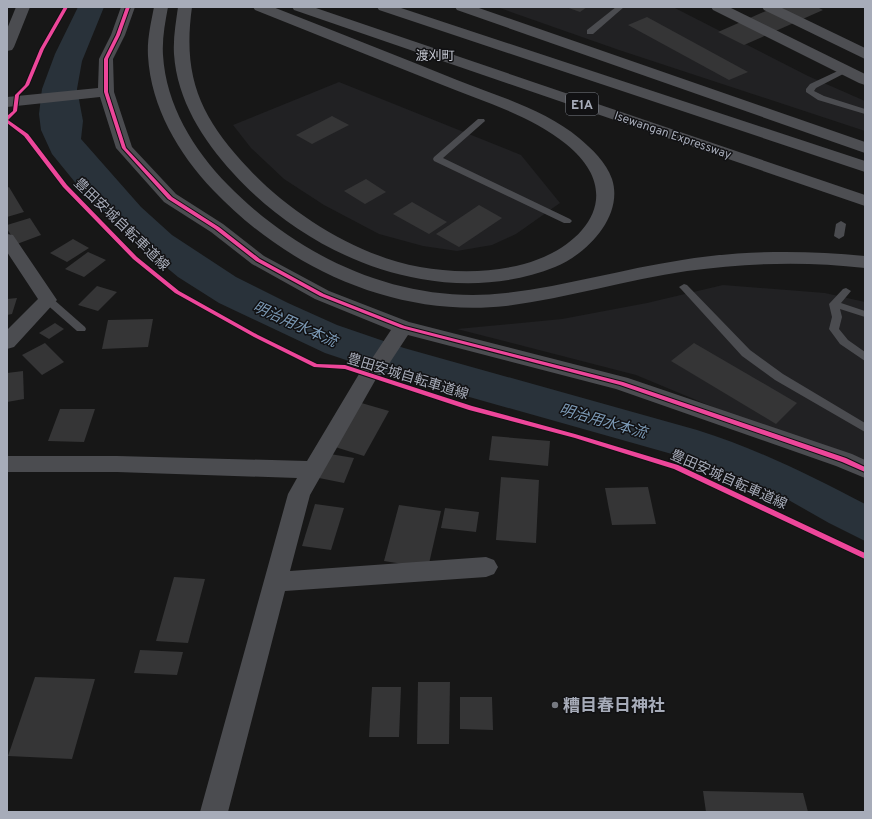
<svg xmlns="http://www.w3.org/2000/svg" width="872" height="819" viewBox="0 0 872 819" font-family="Overpass,'Noto Sans JP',sans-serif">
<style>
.built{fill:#212123}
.water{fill:#29323a}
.building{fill:#353536}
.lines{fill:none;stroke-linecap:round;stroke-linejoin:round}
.service{fill:#4b4c50;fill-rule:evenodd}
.minor{fill:#4b4c50;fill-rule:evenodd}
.tertiary{fill:#4b4c50;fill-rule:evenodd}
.motorway{fill:#4d4e52;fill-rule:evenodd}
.cycleway-casing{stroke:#111113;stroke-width:2}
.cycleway{fill:#ed469a;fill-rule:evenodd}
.poi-dot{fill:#757880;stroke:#111113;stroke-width:1.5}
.labels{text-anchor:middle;stroke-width:3;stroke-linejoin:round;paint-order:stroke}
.far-street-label{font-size:12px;fill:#a7acb9;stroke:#111113}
.far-quarter-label{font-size:13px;fill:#c8cbd5;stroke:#111113}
.shield{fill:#111113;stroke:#7a7e87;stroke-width:1}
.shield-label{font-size:13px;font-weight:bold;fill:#a7acb9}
.street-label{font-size:14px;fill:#a7acb9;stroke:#111113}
.water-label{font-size:15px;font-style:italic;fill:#7c9ab6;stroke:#111113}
.near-poi-label{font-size:17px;font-weight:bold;fill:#a7acb9;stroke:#111113;text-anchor:start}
</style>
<rect width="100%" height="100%" fill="#171717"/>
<g class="built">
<polygon points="497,7 673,7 808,76 865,101 865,131 619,50"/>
<polygon points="339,82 521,155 560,203 516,234 492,245 457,251 423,246 379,234 324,205 284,179 251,148 233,125"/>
<polygon points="723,285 825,293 865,302 865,476 749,422 636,375 457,329 562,319 647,303"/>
</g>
<path class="water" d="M78,7H104L82,61L77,89L83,121L81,139L141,207L172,235L236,277L288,303L337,325L404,348L697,430C758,449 809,475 865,504V541L829,523L778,494L740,477L686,458L388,374L325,353L219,303L178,277L117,226L74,181L52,154L41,130L39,114L42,89L55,54Z"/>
<g class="building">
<polygon points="566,7 587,7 580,12"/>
<polygon points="775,7 817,7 823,10 744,45 718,32"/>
<polygon points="647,17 748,72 729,80 628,25"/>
<polygon points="332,116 349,125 312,144 296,135"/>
<polygon points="366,179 386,192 365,204 344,191"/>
<polygon points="9,187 24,212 7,217 7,188"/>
<polygon points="412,202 447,222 429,234 393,214"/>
<polygon points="479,205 502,218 459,247 436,234"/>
<polygon points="30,218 41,235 17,244 7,229 7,225"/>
<polygon points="73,239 89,248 67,262 50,253"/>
<polygon points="88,252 106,260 84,277 65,269"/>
<polygon points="97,286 117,292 98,311 78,305"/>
<polygon points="17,298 12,314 7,315 7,299"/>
<polygon points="153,319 148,347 102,349 108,320"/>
<polygon points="55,323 64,329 49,339 39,333"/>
<polygon points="45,343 64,362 42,375 22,355"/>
<polygon points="694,343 797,403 776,424 671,361"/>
<polygon points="23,371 24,399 7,402 7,373"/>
<polygon points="358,402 389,411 364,456 332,446"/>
<polygon points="60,409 95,409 84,442 48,441"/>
<polygon points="492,436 550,441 548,466 489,460"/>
<polygon points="324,453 354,458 344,483 314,477"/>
<polygon points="501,477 539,480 536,543 496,540"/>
<polygon points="648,487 656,524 612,525 605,488"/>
<polygon points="315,504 344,508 331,550 302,546"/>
<polygon points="399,505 441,511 428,568 384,561"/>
<polygon points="445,508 479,512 476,532 441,528"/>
<polygon points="174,577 205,579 188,643 156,641"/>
<polygon points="140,650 183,652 177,675 134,673"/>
<polygon points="35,677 95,679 72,759 8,756"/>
<polygon points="418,682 450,682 449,744 417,744"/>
<polygon points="372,687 401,687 399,737 369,737"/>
<polygon points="460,697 492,697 493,730 460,729"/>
<polygon points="703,791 803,793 808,812 706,812"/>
</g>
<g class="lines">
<g class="service">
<polygon points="616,7 624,7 593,34 587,34 587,30"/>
<polygon points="842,69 848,69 849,71 816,88 814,91 824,96 865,109 865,114 818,100 806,92 806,89 810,84"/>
<polygon points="478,119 484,119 485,121 443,158 570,219 572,221 570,223 564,223 434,161 433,159 434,157"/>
<polygon points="841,221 846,224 844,236 839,239 834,236 836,224"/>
<polygon points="684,284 687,285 750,350 783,374 865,423 865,432 775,380 742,356 681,289 679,287"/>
<polygon points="846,288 851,291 841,303 865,311 865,317 840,309 842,317 839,329 848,340 865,352 865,361 840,344 829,329 832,317 829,304 843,289"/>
<polygon points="48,297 52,298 85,327 86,329 85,331 77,331 44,302 43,300"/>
</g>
<g class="minor">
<polygon points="121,7 135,7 125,35 113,59 114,92 132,147 176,194 223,224 264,256 329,291 409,322 628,378 852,454 865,460 865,478 836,466 616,389 408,335 383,373 376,379 310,495 290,571 486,557 494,560 498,567 494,574 486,577 285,591 228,812 200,812 288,494 297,478 117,472 7,472 7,456 117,456 307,461 362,369 369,363 391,330 315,299 252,264 211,232 164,202 116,148 100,97 7,107 7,97 98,88 99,59 111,35"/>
<polygon points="7,234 13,235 57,300 14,347 7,349 7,330 38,299 7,252"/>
</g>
<polygon class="tertiary" points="16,7 30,7 14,47 12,50 7,51 7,29"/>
<g class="motorway">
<path d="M154,7H168C165,23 162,39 163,55C166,105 193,149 228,185C301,259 401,305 506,293C566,286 623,269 682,260C743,250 804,250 865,256V268C805,261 746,263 687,271C626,280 567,298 506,306C396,318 288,269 213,190C178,153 151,107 148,56C147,39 151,23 154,7Z"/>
<path d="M178,7H192C182,78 201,118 249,169C291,214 358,256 420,267C453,273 491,273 524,264C585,247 628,194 566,144C530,115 482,101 440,84C378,59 317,35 255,10L253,7H273C334,31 396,55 457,80C498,96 545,110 579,138C592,149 606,162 612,179C624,216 587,254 555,267C514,284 465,287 421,279C350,267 281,226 233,173C203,140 177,100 174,54C173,38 176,22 178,7Z"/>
<polygon points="292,7 313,7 865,195 865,206 294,10"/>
<polygon points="377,7 398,7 865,161 865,172 379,10"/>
<polygon points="455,7 476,7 865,142 865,153 457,10"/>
<polygon points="711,7 729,7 865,74 865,85 859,83 713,10"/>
<polygon points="762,7 780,7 865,48 865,59 764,10"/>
</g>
<g class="cycleway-casing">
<g id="cycleway">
<polygon points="64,7 68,7 44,49 29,85 19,95 17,111 8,120 28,134 67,185 137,257 179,291 258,335 317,364 345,365 472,406 575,434 678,465 865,553 865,559 674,469 575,438 469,410 345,369 314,367 254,337 175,293 133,259 63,187 24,136 7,123 7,116 13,111 15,95 25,85 40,49"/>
<polygon points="126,7 130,7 120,35 108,59 108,92 126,148 172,197 219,227 260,259 324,294 405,326 623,382 846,458 865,467 865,472 842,462 620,385 401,328 320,296 256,261 215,229 168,199 122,148 104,92 104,59 116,35"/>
</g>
</g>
<use href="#cycleway" class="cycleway"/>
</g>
<circle class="poi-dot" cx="555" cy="705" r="4"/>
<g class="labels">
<g class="far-street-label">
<text transform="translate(673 135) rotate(19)" y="4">Isewangan Expressway</text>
</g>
<g class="far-quarter-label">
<text x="435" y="60">渡刈町</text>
</g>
<rect class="shield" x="566" y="93" width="32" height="22" rx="3"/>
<g class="shield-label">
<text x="582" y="109">E1A</text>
</g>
<g class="street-label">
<text transform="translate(122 224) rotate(44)" y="5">豊田安城自転車道線</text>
<text transform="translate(408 376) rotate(17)" y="5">豊田安城自転車道線</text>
<text transform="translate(729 479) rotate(24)" y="5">豊田安城自転車道線</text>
</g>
<g class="water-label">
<text transform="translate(295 324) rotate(24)" y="5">明治用水本流</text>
<text transform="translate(603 421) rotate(16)" y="5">明治用水本流</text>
</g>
<g class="near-poi-label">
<text x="563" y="711">糟目春日神社</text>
</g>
</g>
<rect width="872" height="819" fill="none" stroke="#a7acb9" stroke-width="16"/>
</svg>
